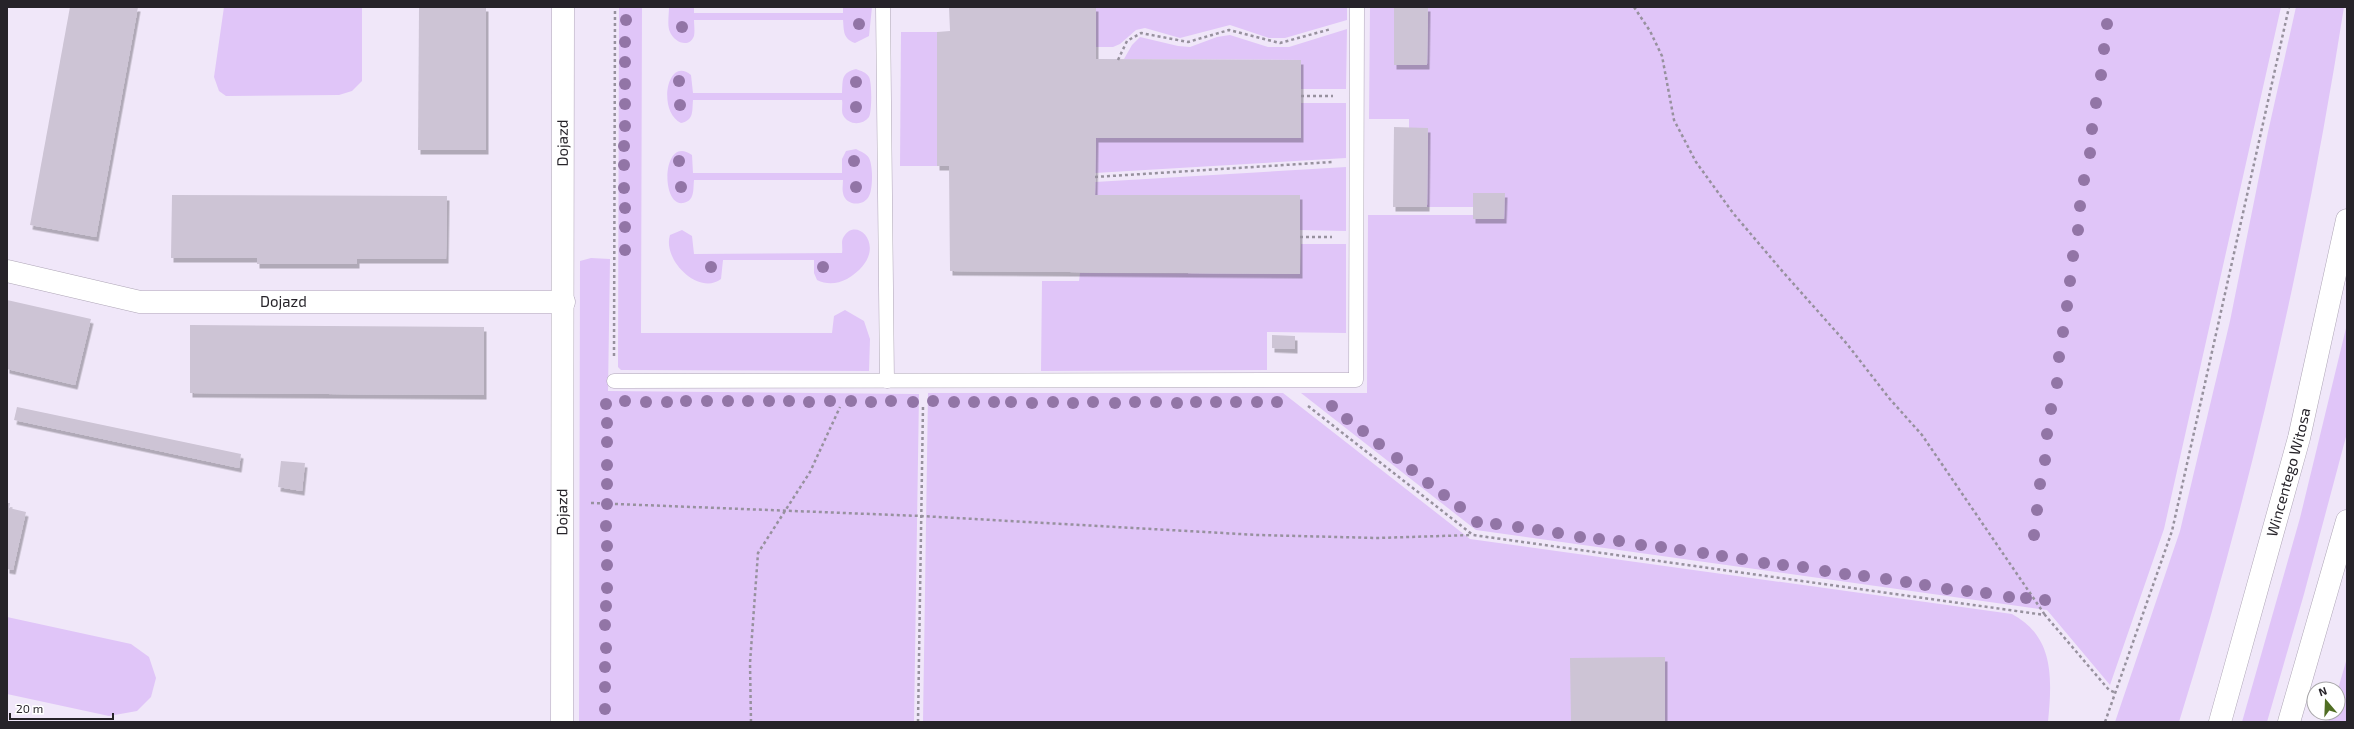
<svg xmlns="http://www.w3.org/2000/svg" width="2354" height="729" viewBox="0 0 2354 729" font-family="'Exo 2',sans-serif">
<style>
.green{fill:#e0c5f8}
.building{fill:#cdc4d5;filter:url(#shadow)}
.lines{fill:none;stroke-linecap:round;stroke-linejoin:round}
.lane-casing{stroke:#afa6b7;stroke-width:15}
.street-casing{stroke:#afa6b7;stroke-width:23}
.secondary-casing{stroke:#afa6b7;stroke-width:23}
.path{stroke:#97919e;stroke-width:2.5;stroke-dasharray:3 3;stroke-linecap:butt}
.lane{stroke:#fff;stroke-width:14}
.street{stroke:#fff;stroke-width:22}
.secondary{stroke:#fff;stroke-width:22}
.tree{fill:#9275a6}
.labels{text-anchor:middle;stroke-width:3;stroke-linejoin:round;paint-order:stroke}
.street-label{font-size:15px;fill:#262329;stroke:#fff}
</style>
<defs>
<filter id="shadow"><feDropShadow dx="2.5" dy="4.5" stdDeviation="0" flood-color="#0004"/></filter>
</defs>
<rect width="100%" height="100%" fill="#f0e7f9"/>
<g class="green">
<polygon points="224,7 362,7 362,81 352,91 339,95 226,96 219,91 214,77"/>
<polygon points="619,7 642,7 641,333 832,333 834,316 845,310 864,321 870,339 869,371 621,370 618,367"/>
<path d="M669,7H694V13H843V7H872L869,36L855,43C843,39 844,31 843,20H694C694,24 695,31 694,36C689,49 674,42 670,32C667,26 669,15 669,7Z"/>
<polygon points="1096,7 1347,7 1347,20 1285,38 1269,38 1230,25 1180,38 1145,28 1136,30 1120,44 1113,47 1096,47"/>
<polygon points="1370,7 1394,7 1394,65 1427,65 1428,7 2281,7 2164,529 2110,685 2047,610 1476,530 1301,393 1367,393 1368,215 1473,215 1473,219 1504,219 1504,193 1474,193 1473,207 1427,207 1428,128 1409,128 1409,119 1369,119"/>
<path d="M2296,7H2344C2306,249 2252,488 2179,722H2115L2180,531L2230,321L2268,132Z"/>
<polygon points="1347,29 1346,89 1301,89 1301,60 1124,59 1132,45 1140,37 1178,46 1190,47 1217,37 1230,35 1268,47 1289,47"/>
<polygon points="901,32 937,32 937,166 900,166"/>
<path d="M856,69C861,71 866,72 869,77C872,82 872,111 869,117C862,126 848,125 843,115C841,111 843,104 842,100H693C692,112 694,120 681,123C657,112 667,55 691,75L693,93H842C843,79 841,73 856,69Z"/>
<polygon points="1301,103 1346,103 1346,158 1095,173 1096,138 1301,138"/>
<path d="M856,149C861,152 866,153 869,158C873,166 873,188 869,196C864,207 845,206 843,193C842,189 843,184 843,180H694C693,190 695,201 683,203C660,207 662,133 692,155L693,173H842V159L846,151Z"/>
<polygon points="1346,167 1346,231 1300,230 1300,195 1095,195 1095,182"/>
<path d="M682,230L692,236L694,254L842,253C843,248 841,242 843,238C856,212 894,251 847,279C837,284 827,285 817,280L814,273V260H723L721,279C699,296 662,260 670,235Z"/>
<polygon points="1301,244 1346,244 1346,333 1267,332 1267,370 1041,371 1042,281 1079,281 1080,273 1300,274"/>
<polygon points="591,258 610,259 608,391 919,394 914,722 579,722 580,261"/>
<polygon points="2347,324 2347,433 2304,594 2267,722 2242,722 2300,518"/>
<path d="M928,393H1283L1470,539L2012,614C2055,637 2052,680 2048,722H1665L1664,657L1571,722H923Z"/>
<polygon points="7,617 131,644 149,657 156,678 151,697 137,711 109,716 7,694"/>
<polygon points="2347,658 2347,722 2328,722 2331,713 2338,713 2338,689"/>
</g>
<g class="building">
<polygon points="70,7 138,7 96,237 30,225"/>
<polygon points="419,7 486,7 486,150 418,150"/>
<polygon points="949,7 1096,7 1096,59 1301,60 1301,138 1096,138 1095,195 1300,195 1300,274 950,271 949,166 937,166 937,32 950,31"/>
<polygon points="1394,7 1428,7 1427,65 1394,65"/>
<polygon points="1394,127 1428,128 1427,207 1393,207"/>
<polygon points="1473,193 1505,193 1504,219 1473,219"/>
<polygon points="172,195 447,196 446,259 357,259 357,264 257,264 257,258 171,258"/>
<polygon points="7,300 91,319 75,385 7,369"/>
<polygon points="190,325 484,327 484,395 190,393"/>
<polygon points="1272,335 1295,336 1295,349 1272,348"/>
<polygon points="17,407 241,454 239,468 14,420"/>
<polygon points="281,461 305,463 302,491 278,487"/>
<polygon points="7,503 10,503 9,508 26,512 13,570 7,569"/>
<polygon points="1665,657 1665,722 1571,722 1570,658"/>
</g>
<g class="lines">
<g class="lane-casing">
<g id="lane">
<polyline points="883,7 887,381"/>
<polyline points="614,381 1356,380 1357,7"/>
</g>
</g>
<g class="street-casing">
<g id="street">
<path id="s1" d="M7,271L140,302H564"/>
<path id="s2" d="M562,722L563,7"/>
</g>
</g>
<g class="secondary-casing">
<g id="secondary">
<path id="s3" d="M2220,722L2299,438L2347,220"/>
<polyline points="2289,722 2347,521"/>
</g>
</g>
<g class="path">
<polyline points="1634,7 1650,31 1662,56 1674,120 1696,162 1733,213 1783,272 1847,344 1889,398 1922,435 2045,615"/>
<polyline points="1118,60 1127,41 1141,33 1188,42 1229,30 1280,43 1331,29"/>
<polyline points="1301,96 1333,96"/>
<polyline points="1095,177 1332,162"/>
<polyline points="1300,237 1332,237"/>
<polyline points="614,356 615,7"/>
<polyline points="1308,406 1473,535 2045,615 2109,690 2116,693"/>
<polyline points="591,503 921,516 1258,535 1377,538 1472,535"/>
<polyline points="751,722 750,663 758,553 810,472 840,407"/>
<polyline points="918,722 923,406"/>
<polyline points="2105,722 2172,531 2289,7"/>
</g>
<use href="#lane" class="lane"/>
<use href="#street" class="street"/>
<use href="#secondary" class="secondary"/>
</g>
<g class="tree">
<circle cx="626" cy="20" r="6"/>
<circle cx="859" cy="24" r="6"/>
<circle cx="2107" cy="24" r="6"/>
<circle cx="682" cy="27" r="6"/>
<circle cx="625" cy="42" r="6"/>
<circle cx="2104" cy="49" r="6"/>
<circle cx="625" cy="62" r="6"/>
<circle cx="2101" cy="75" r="6"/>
<circle cx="679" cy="81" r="6"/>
<circle cx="856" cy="82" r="6"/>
<circle cx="625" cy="84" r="6"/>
<circle cx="2096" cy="103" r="6"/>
<circle cx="625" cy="104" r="6"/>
<circle cx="680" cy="105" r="6"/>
<circle cx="856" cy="107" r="6"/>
<circle cx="625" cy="126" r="6"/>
<circle cx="2092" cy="129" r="6"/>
<circle cx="624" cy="146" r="6"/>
<circle cx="2090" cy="153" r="6"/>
<circle cx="679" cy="161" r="6"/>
<circle cx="854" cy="161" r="6"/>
<circle cx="624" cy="165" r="6"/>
<circle cx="2084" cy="180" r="6"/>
<circle cx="681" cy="187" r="6"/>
<circle cx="856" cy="187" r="6"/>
<circle cx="624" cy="188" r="6"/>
<circle cx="2080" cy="206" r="6"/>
<circle cx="625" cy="208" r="6"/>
<circle cx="625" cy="227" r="6"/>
<circle cx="2078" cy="230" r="6"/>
<circle cx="625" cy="250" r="6"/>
<circle cx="2073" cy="256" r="6"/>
<circle cx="711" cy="267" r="6"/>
<circle cx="823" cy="267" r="6"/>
<circle cx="2070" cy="281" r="6"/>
<circle cx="2067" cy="306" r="6"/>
<circle cx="2063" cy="332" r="6"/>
<circle cx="2059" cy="357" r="6"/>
<circle cx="2057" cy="383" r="6"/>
<circle cx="625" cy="401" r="6"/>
<circle cx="686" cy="401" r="6"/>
<circle cx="707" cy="401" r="6"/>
<circle cx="728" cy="401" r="6"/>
<circle cx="748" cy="401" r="6"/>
<circle cx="769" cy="401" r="6"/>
<circle cx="789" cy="401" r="6"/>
<circle cx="830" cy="401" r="6"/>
<circle cx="851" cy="401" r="6"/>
<circle cx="891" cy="401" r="6"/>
<circle cx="933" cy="401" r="6"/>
<circle cx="646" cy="402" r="6"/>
<circle cx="667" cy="402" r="6"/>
<circle cx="809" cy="402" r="6"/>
<circle cx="871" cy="402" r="6"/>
<circle cx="913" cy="402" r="6"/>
<circle cx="954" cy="402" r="6"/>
<circle cx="974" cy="402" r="6"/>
<circle cx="994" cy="402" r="6"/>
<circle cx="1011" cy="402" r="6"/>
<circle cx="1053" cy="402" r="6"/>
<circle cx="1093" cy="402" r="6"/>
<circle cx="1135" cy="402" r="6"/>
<circle cx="1156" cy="402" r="6"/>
<circle cx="1196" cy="402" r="6"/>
<circle cx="1216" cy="402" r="6"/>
<circle cx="1236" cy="402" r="6"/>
<circle cx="1257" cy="402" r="6"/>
<circle cx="1277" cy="402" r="6"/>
<circle cx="1032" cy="403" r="6"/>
<circle cx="1073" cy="403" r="6"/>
<circle cx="1115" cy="403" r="6"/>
<circle cx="1177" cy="403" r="6"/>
<circle cx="606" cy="404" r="6"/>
<circle cx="1332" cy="406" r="6"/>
<circle cx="2051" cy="409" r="6"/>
<circle cx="1347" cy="419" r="6"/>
<circle cx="607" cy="423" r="6"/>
<circle cx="1363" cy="431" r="6"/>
<circle cx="2047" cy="434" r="6"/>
<circle cx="607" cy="442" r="6"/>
<circle cx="1379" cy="444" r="6"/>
<circle cx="1397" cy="458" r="6"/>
<circle cx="2045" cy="460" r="6"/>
<circle cx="607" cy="465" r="6"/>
<circle cx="1412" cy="470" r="6"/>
<circle cx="1428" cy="483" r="6"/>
<circle cx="607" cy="484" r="6"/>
<circle cx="2040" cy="484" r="6"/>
<circle cx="1444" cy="495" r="6"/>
<circle cx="607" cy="504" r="6"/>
<circle cx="1460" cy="507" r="6"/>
<circle cx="2037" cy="510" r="6"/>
<circle cx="1477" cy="522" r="6"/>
<circle cx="1496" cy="524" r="6"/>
<circle cx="606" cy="526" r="6"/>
<circle cx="1518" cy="527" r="6"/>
<circle cx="1538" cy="530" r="6"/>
<circle cx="1558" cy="533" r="6"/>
<circle cx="2034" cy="535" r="6"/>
<circle cx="1580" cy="537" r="6"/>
<circle cx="1599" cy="539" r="6"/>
<circle cx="1619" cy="541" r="6"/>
<circle cx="1641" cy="545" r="6"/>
<circle cx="607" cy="546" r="6"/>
<circle cx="1661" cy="547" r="6"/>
<circle cx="1680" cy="550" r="6"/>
<circle cx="1703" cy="553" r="6"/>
<circle cx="1722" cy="556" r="6"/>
<circle cx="1742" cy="559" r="6"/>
<circle cx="1764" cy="563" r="6"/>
<circle cx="607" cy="565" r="6"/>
<circle cx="1783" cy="565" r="6"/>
<circle cx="1803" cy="567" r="6"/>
<circle cx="1825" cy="571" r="6"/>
<circle cx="1845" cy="574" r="6"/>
<circle cx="1864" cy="576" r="6"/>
<circle cx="1886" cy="579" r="6"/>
<circle cx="1906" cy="582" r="6"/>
<circle cx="1925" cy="585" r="6"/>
<circle cx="607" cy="588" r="6"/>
<circle cx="1947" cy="589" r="6"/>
<circle cx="1967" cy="591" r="6"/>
<circle cx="1986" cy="593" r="6"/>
<circle cx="2009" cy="597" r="6"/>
<circle cx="2026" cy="598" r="6"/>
<circle cx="2045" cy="600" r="6"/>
<circle cx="606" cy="606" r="6"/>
<circle cx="605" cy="625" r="6"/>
<circle cx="606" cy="648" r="6"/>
<circle cx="605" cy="667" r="6"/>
<circle cx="605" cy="687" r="6"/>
<circle cx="605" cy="709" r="6"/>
</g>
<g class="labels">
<g class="street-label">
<text dy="5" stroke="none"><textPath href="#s2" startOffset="579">Dojazd</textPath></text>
<text dy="5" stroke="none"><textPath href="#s1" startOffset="280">Dojazd</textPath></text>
<text dy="5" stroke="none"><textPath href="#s3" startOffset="259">Wincentego Witosa</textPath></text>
<text dy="5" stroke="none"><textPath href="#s2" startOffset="210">Dojazd</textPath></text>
</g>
</g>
<rect width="2354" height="729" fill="none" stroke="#262329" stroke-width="16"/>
<g transform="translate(2326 701) rotate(341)"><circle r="19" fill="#ffffff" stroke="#a8a7a9"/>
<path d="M0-3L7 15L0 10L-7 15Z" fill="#506e23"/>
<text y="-6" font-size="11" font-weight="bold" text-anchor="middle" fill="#262329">N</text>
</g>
<path d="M10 713v6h103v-6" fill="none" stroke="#262329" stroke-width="2"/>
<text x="16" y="713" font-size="12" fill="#262329" stroke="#ffffff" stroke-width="3" paint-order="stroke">20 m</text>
</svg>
